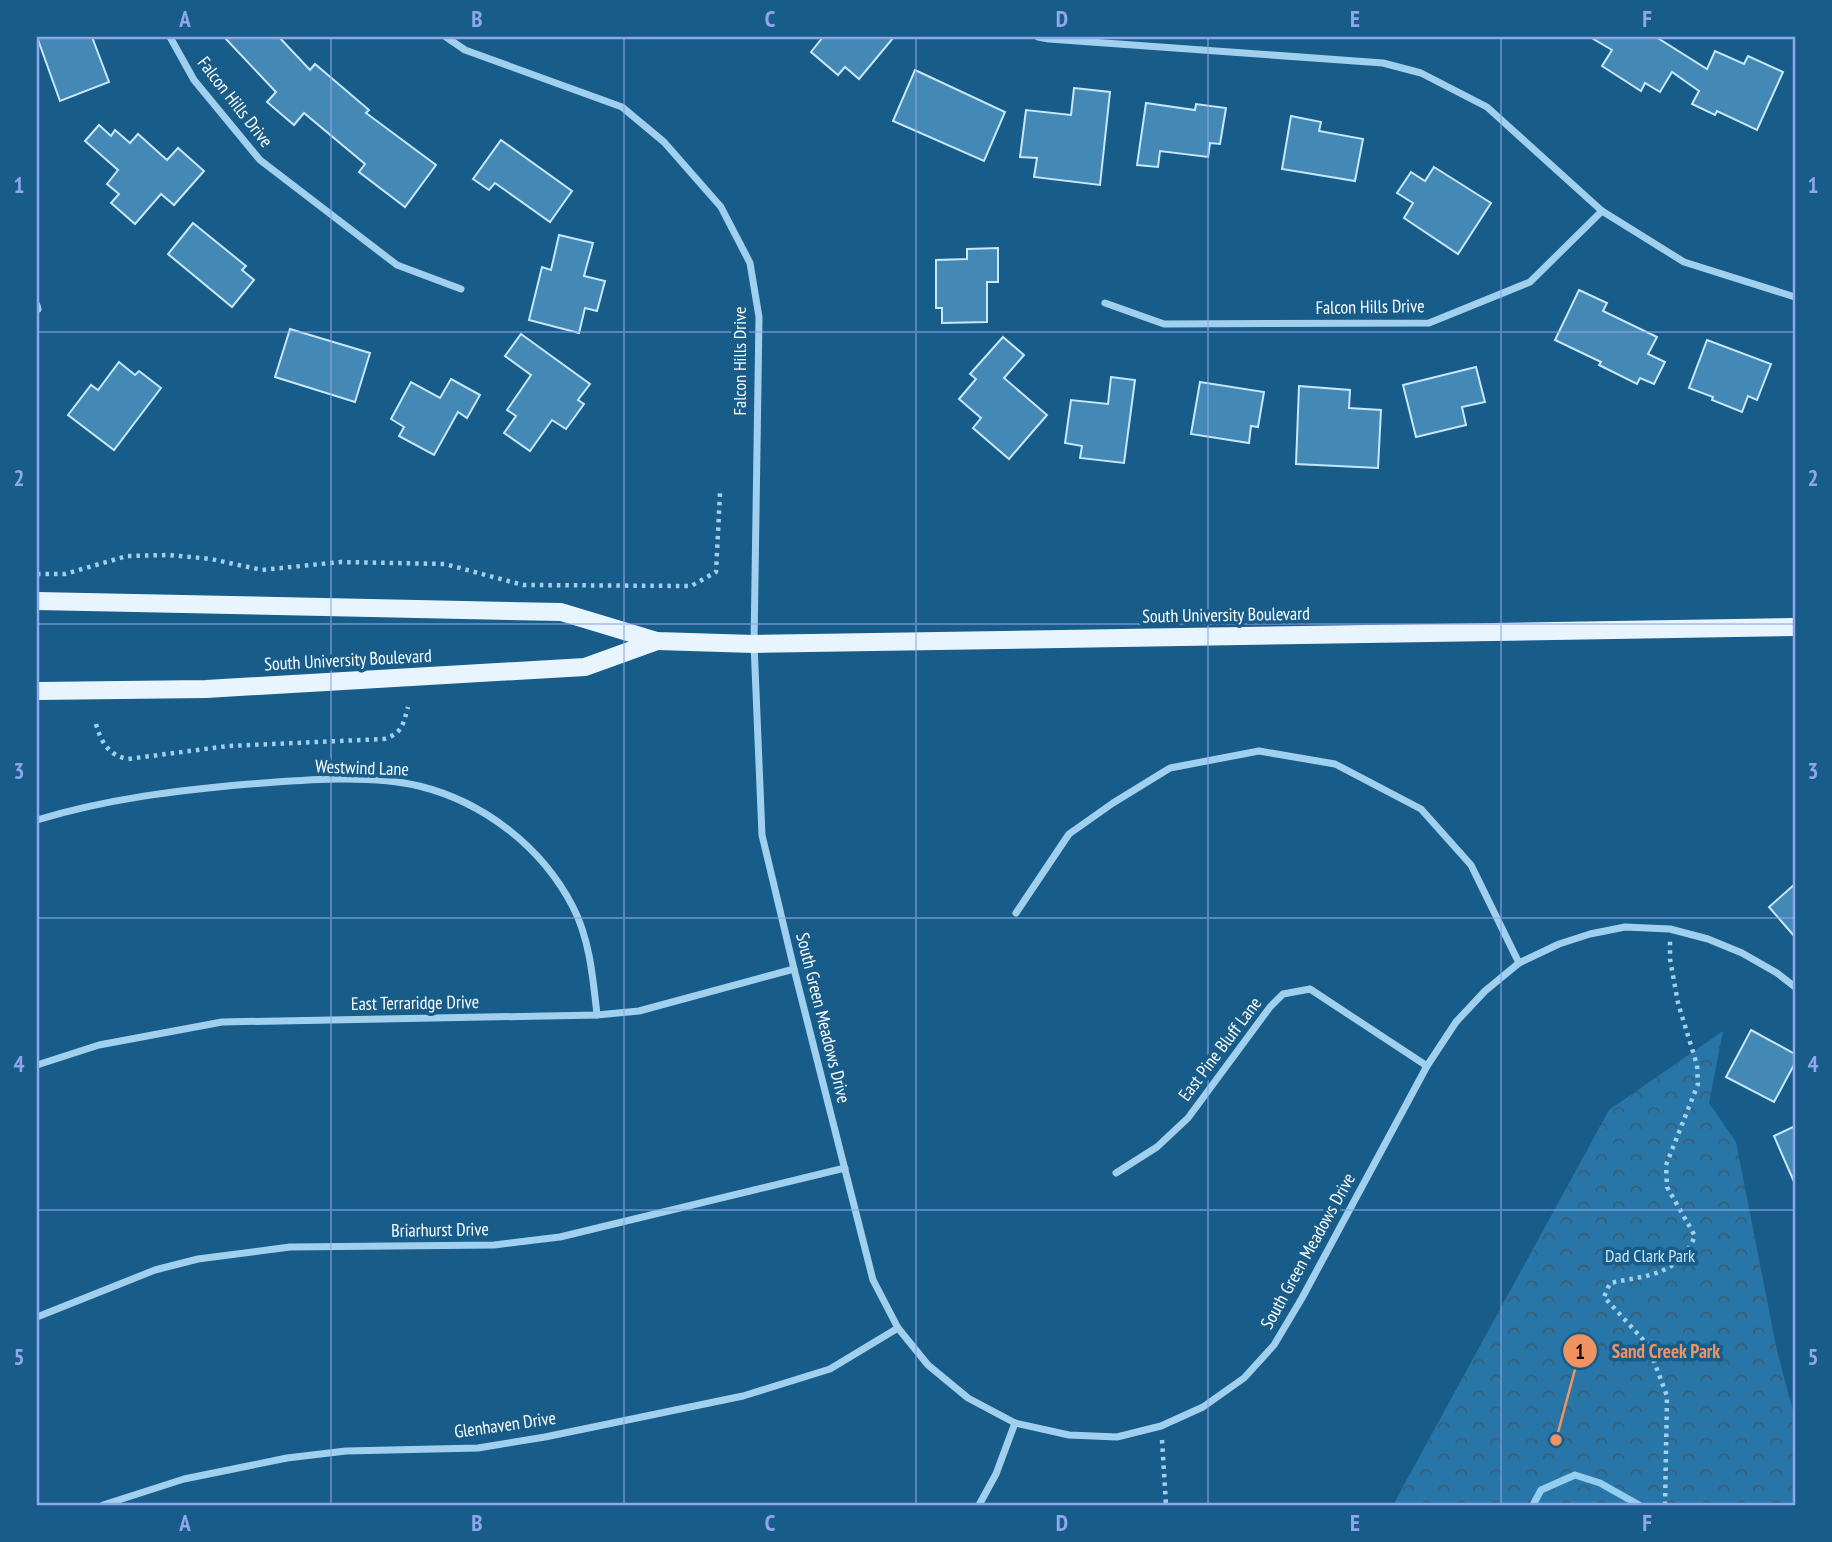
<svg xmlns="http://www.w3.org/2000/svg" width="1832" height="1542" viewBox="0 0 1832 1542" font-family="'PT Sans Narrow',sans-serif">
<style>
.park{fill:url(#park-crowns)}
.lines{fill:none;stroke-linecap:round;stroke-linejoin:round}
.stream{stroke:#93cef1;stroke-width:7}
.building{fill:#4489b5;stroke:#c7e7fa;stroke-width:2}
.path{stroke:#a1d0ee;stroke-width:4.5;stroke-dasharray:3.5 5;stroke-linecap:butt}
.minor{stroke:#a1d0ee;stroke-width:7}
.primary{stroke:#e8f5ff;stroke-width:18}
.grid{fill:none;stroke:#8ea6ec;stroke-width:2;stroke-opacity:0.55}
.labels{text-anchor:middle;stroke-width:7;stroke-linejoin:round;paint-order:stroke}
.street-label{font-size:18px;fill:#fff;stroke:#185c8a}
.park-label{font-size:18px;fill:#c7e7fa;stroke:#185c8a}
.leader{fill:none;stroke:#f09361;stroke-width:2.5}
.callout-dot{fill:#f09361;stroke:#185c8a;stroke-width:2.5}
.mark-label{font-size:21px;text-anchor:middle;font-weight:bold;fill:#111}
.callout-label{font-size:19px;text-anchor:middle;font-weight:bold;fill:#f09361;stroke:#185c8a;stroke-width:7;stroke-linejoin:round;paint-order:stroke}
.neatline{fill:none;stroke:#8ea6ec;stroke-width:2.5}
.grid-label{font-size:23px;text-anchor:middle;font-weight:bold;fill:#8ea6ec}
</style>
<defs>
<pattern id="park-crowns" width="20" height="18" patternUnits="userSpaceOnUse" patternTransform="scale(1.75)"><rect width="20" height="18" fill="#2776a7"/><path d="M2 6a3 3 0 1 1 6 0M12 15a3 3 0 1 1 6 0" fill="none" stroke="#3b5f75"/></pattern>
</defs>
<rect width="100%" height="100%" fill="#185c8a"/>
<polygon class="park" points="1723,1031 1709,1103 1736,1142 1777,1351 1795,1418 1795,1505 1393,1505 1609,1110"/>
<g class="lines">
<polyline class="stream" points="1533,1505 1541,1490 1575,1475 1600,1483 1639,1505"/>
</g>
<g class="building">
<polygon points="37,37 92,37 109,82 60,101"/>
<polygon points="224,37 279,37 310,70 315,64 369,110 366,113 436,165 405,207 359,172 365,164 304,113 294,125 267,102 276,92"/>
<polygon points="823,37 894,37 859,79 845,67 838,75 811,52"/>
<polygon points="1590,37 1656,37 1707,69 1715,51 1744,64 1748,56 1783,72 1757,130 1717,111 1715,115 1692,104 1699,91 1672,72 1660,92 1645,83 1641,91 1602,66 1612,50"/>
<polygon points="915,70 1005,112 984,161 893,121"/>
<polygon points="1074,88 1110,92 1100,185 1034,177 1037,158 1020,157 1026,110 1071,115"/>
<polygon points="1146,103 1195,110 1196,104 1226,108 1220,144 1210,143 1208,157 1160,151 1158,167 1137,165"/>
<polygon points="1291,116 1321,122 1319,131 1363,139 1355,181 1282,169"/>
<polygon points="99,125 111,136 115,130 130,143 138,134 167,160 178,148 204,171 174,205 161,194 135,224 111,203 119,194 107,184 118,170 85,141"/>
<polygon points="501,140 572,191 550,222 495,183 489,190 473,179"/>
<polygon points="1434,167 1491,203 1458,254 1404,218 1413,203 1397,193 1411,172 1425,181"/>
<polygon points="193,223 246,266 242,270 254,280 232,307 168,254"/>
<polygon points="559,235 593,243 584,276 605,281 597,311 585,308 579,333 529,320 542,267 551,270"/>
<polygon points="998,248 998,282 987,282 987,322 942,323 942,308 936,308 936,260 967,259 967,249"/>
<polygon points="1579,290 1607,303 1603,311 1657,337 1648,354 1665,362 1654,384 1640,378 1637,384 1599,365 1601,362 1555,340"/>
<polygon points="290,329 370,353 355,402 275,377"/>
<polygon points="521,334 590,384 578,400 584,404 566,429 552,420 530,451 504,433 516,416 507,410 531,375 505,356"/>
<polygon points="1003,337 1024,355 1004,378 1047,415 1009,459 973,428 981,418 959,399 976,379 970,374"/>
<polygon points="1707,340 1771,364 1757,400 1748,396 1742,412 1712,400 1713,397 1689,388"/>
<polygon points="119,362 135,375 139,371 161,388 114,450 68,415 91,385 98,390"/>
<polygon points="1476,367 1485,402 1462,407 1466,425 1416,437 1403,385"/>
<polygon points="1111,377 1135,380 1124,463 1080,458 1082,446 1065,443 1071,400 1108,404"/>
<polygon points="451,379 480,395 467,418 458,412 434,455 399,436 404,427 391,419 411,382 440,398"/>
<polygon points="1200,382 1264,392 1258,427 1251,426 1249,443 1191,434"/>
<polygon points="1299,386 1350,390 1349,408 1381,410 1378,468 1296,464"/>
<polygon points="1795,884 1795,937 1769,907"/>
<polygon points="1751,1030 1795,1054 1795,1063 1774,1102 1726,1077"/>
<polygon points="1795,1126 1795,1184 1774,1136"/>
</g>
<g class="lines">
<g class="path">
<polyline points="37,574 65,574 127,556 169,555 211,559 262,570 340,562 445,564 523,585 691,586 716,572 720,493"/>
<path d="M96,724C101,742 109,756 128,759L228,746L384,739C403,733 403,724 408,707"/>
<polyline points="1162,1440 1166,1505"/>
<path d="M1665,1505L1667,1396L1648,1345L1604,1297L1610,1283C1648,1275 1678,1276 1695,1236L1667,1187L1666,1165L1698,1084L1697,1065L1678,1003L1670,959V941"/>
</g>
<g class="minor">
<polyline points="170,37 194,80 260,160 397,265 461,289"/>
<polyline points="446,37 465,50 622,107 664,142 721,207 750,263 759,317 754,644 762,835 794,969 873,1280 898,1328 928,1365 968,1398 1015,1423 1069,1435 1117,1437 1161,1426 1203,1407 1244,1378 1274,1345 1302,1298 1427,1066 1456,1022 1485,991 1519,963 1559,944 1590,934 1625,927 1670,929 1708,939 1742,953 1777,973 1795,987"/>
<polyline points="1038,37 1049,39 1383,63 1421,73 1487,107 1602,211 1684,262 1795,297"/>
<polyline points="1105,303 1164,324 1429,323 1530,282 1602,211"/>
<polyline points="37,305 38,309"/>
<path d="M37,820C106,799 178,790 250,784C300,780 371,774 419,786C484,802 542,847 573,907C590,940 593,979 597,1015"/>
<polyline points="1016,913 1069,834 1113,803 1170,768 1259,751 1335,764 1421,809 1471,865 1519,963"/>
<polyline points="37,1065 99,1045 222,1022 597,1015 639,1011 794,969"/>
<polyline points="1116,1173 1157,1147 1188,1118 1270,1007 1283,994 1310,989 1427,1066"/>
<polyline points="37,1317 155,1270 198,1259 290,1247 494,1245 560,1237 845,1168"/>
<polyline points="103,1505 184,1479 287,1458 346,1451 478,1448 545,1437 743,1396 830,1369 898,1328"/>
<polyline points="979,1505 996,1474 1015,1423"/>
</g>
<g class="primary">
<polyline points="37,601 561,612 657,641 754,644 1795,627"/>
<polyline points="37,691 206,689 585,667 657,641"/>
</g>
</g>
<path class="grid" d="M331,37V1505M624,37V1505M916,37V1505M1208,37V1505M1501,37V1505M37,332H1795M37,624H1795M37,918H1795M37,1210H1795"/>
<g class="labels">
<g class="street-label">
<text transform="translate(235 102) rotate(52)" y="6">Falcon Hills Drive</text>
<text transform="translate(1370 307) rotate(-1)" y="6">Falcon Hills Drive</text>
<text transform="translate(740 361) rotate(-90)" y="6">Falcon Hills Drive</text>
<text transform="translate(1226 615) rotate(-1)" y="6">South University Boulevard</text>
<text transform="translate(348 660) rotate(-3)" y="6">South University Boulevard</text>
<text transform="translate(362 768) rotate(2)" y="6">Westwind Lane</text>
<text transform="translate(415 1003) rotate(-1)" y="6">East Terraridge Drive</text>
<text transform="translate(823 1018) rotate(76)" y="6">South Green Meadows Drive</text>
<text transform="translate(1220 1049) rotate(-53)" y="6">East Pine Bluff Lane</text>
<text transform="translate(440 1230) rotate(-1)" y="6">Briarhurst Drive</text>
<text transform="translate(1308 1251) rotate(-61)" y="6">South Green Meadows Drive</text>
<text transform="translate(505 1425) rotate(-8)" y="6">Glenhaven Drive</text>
</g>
<g class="park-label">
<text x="1650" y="1262">Dad Clark Park</text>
</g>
</g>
<path class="leader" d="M1556 1440L1580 1351"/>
<g class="callout-dot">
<circle cx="1556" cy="1440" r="7"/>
<circle cx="1580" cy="1351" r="18"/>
</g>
<g class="mark-label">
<text x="1580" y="1359">1</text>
</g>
<g class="callout-label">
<text x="1666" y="1358">Sand Creek Park</text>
</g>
<rect width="1832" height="1542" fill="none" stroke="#185c8a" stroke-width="77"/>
<rect x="38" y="38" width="1756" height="1466" class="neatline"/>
<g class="grid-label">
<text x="185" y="27">A</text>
<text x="477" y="27">B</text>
<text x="770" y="27">C</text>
<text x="1062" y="27">D</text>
<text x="1355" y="27">E</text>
<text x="1647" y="27">F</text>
<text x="19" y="193">1</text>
<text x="1813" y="193">1</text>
<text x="19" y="486">2</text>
<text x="1813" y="486">2</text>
<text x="19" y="779">3</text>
<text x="1813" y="779">3</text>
<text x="19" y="1072">4</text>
<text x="1813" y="1072">4</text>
<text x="19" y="1365">5</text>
<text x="1813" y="1365">5</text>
<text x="185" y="1531">A</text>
<text x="477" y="1531">B</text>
<text x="770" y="1531">C</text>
<text x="1062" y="1531">D</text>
<text x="1355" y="1531">E</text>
<text x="1647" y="1531">F</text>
</g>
</svg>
